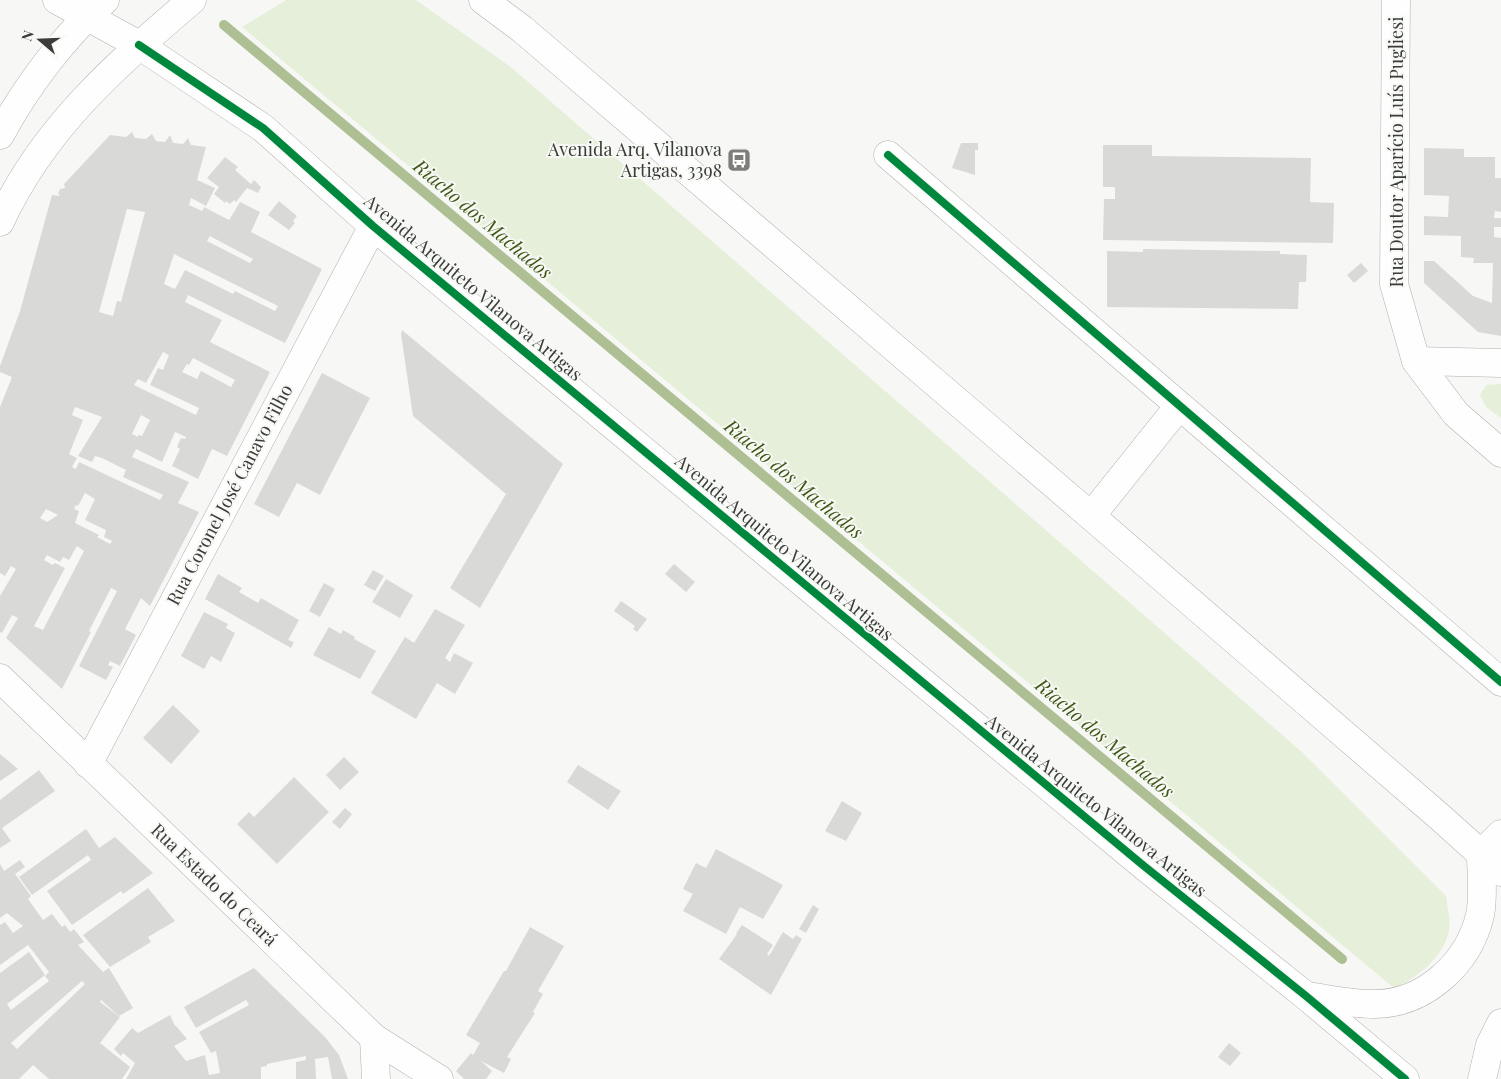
<svg xmlns="http://www.w3.org/2000/svg" width="1501" height="1079" viewBox="0 0 1501 1079" font-family="'Playfair Display',serif">
<style>
.green{fill:#e6efd9}
.lines{fill:none;stroke-linecap:round;stroke-linejoin:round}
.stream{stroke:#aebf94;stroke-width:10}
.building{fill:#d9dad8;fill-rule:evenodd}
.street-casing{stroke:#b0b0ae;stroke-width:29}
.secondary-casing{stroke:#b0b0ae;stroke-width:29}
.street{stroke:#fefefe;stroke-width:28}
.secondary{stroke:#fefefe;stroke-width:28}
.cycleway-casing{stroke:#f7f9f5;stroke-width:11}
.cycleway{stroke:#00873e;stroke-width:8}
.labels{text-anchor:middle;stroke-width:4;stroke-linejoin:round;paint-order:stroke}
.poi-label{font-size:18px;fill:#3b3b3a;stroke:#f7f9f5;text-anchor:end}
.street-label{font-size:18px;fill:#3b3b3a;stroke:#f7f9f5}
.water-label{font-size:19px;font-style:italic;fill:#3f5614;stroke:#f7f9f5}
</style>
<rect width="100%" height="100%" fill="#f7f8f6"/>
<g class="green">
<path d="M286,0H416L512,68L1302,752L1446,896C1447,906 1451,921 1449,931C1442,960 1418,975 1395,989L242,27Z"/>
<polygon points="1501,384 1501,418 1486,407 1480,395 1486,385"/>
</g>
<g class="lines">
<polyline class="stream" points="224,25 1342,959"/>
</g>
<g class="building">
<path d="M132,132L135,138L146,139L152,134L156,141L165,142L170,135L173,143L183,144L188,138L191,145L206,147L197,180L215,188L206,206L191,198L189,205L202,211L204,207L229,220L240,202L260,212L251,232L322,269L285,343L188,295L185,302L222,320L210,342L270,372L227,456L212,449L198,479L172,466L180,449L177,447L181,438L185,439L186,437L175,432L162,462L136,449L132,457L189,482L178,503L199,512L150,606L141,598L125,629L136,635L120,666L110,661L108,665L113,667L106,680L79,666L117,591L111,588L89,631L91,632L62,689L6,638L18,618L12,615L2,633L0,632V596L16,569L11,566L5,576L0,573V407L12,377L0,372V366L20,311L52,195L60,196L58,193L60,189L65,188L64,184L110,135L126,137ZM127,209L145,212L121,302L117,301L113,316L99,312ZM210,236L221,242L253,259L250,263L207,241ZM174,254L278,306L275,311L235,291L233,294L185,270L175,289L164,284ZM163,352L169,355L163,370L158,368L150,385L199,408L196,415L134,385L138,379L146,383ZM193,358L235,380L231,387L201,371L197,379L182,372L187,364L189,365ZM75,407L102,417L78,456L92,462L95,456L102,458L126,470L123,477L163,495L160,500L79,462L76,469L72,467L77,458L69,454L83,420L72,415ZM141,415L150,420L142,436L138,435V437L132,434ZM85,493L95,499L85,520L106,530L104,537L112,541L110,544L97,537L99,535L75,523L79,511L74,509L76,505L78,506ZM46,509L58,515L47,522L40,518ZM77,546L84,551L43,630L34,626L65,568L55,563L53,565L44,560L47,555L60,562L63,557L69,560Z"/>
<polygon points="961,143 978,143 978,150 975,150 975,175 952,168"/>
<polygon points="1103,145 1152,145 1152,156 1311,158 1310,202 1334,203 1333,243 1103,240 1104,199 1115,199 1115,187 1103,187"/>
<polygon points="1424,148 1464,149 1464,157 1495,157 1495,178 1501,178 1501,212 1495,211 1494,218 1501,218 1501,227 1494,227 1494,237 1501,238 1501,336 1478,332 1424,283 1424,261 1434,261 1473,296 1492,303 1493,263 1473,263 1474,258 1461,257 1461,236 1424,235 1424,216 1448,217 1449,196 1424,195"/>
<polygon points="225,157 238,167 235,170 251,184 254,180 261,187 258,193 247,188 236,202 234,200 230,204 226,201 225,203 214,194 219,187 207,178"/>
<polygon points="279,201 297,216 293,221 295,223 289,230 268,215"/>
<polygon points="1143,249 1280,251 1280,254 1307,255 1306,282 1299,282 1298,309 1107,307 1107,251 1143,252"/>
<polygon points="1361,263 1368,271 1354,283 1347,275"/>
<polygon points="402,330 563,464 480,608 450,588 506,494 413,416 401,334"/>
<polygon points="322,373 370,398 320,495 297,483 279,517 254,504"/>
<polygon points="674,564 695,582 686,592 665,574"/>
<polygon points="373,570 384,576 375,591 364,585"/>
<polygon points="218,574 242,588 239,592 258,603 261,598 299,620 288,640 294,642 291,648 205,599"/>
<polygon points="386,579 413,595 400,618 372,602"/>
<polygon points="324,583 335,589 320,617 309,611"/>
<polygon points="621,601 647,619 637,632 633,629 635,626 614,611"/>
<polygon points="435,609 465,625 445,658 450,662 454,653 473,663 455,694 437,683 416,719 371,693 405,637 414,643"/>
<polygon points="204,612 228,624 226,628 235,633 221,662 211,656 204,669 181,656"/>
<polygon points="329,627 341,634 343,630 355,637 354,639 376,651 360,679 313,655"/>
<polygon points="173,705 200,731 171,764 143,738"/>
<polygon points="0,754 18,769 0,781"/>
<polygon points="344,757 359,772 340,790 326,775"/>
<polygon points="578,765 621,791 608,810 567,782"/>
<polygon points="39,770 55,791 2,828 11,841 0,848 0,800"/>
<polygon points="294,777 329,812 277,864 237,824 249,812 254,817"/>
<polygon points="842,801 862,813 846,841 825,831"/>
<polygon points="345,808 352,814 340,829 332,822"/>
<polygon points="86,829 99,848 115,837 153,873 123,894 121,891 72,925 47,891 91,860 88,855 32,895 19,877"/>
<polygon points="716,849 783,885 763,919 740,907 726,934 683,911 693,894 683,889 696,863 706,868"/>
<path d="M20,860L25,867L15,874L31,896L28,899L43,920L52,914L62,927L65,925L70,932L74,929L84,942L78,945L103,972L109,968L133,1008L119,1016L101,1000L100,1002L120,1017L100,1043L130,1067L122,1079H49L33,1065L19,1079H0V973L29,952L45,975L7,1004L11,1010L49,981L45,976L49,972L28,945L0,965V925L5,922L13,933L23,926L7,913L0,918V864L4,871ZM82,981L85,984L17,1049L11,1043Z"/>
<polygon points="148,888 175,921 148,937 151,942 110,967 83,935"/>
<polygon points="813,905 819,909 806,933 799,929"/>
<polygon points="742,925 773,945 767,954 769,956 783,932 793,939 796,935 802,939 771,995 719,959 737,934 736,933"/>
<polygon points="530,927 564,946 538,991 543,994 533,1012 535,1013 507,1057 511,1059 504,1073 481,1061 492,1071 486,1079 464,1079 456,1071 471,1053 473,1055 480,1043 466,1035 504,971 506,971"/>
<polygon points="254,968 325,1037 339,1055 348,1079 332,1079 328,1057 315,1059 316,1079 296,1079 296,1062 306,1060 306,1056 267,1064 267,1066 261,1067 261,1079 126,1079 135,1063 123,1053 121,1056 114,1049 132,1028 138,1033 170,1015 175,1026 176,1026 187,1039 174,1046 186,1061 205,1055 209,1075 220,1073 216,1051 211,1053 199,1032 249,1005 246,1000 196,1028 184,1007"/>
<polygon points="1229,1043 1241,1053 1230,1066 1218,1057"/>
</g>
<g class="lines">
<g class="street-casing">
<g id="street">
<polyline points="1396,0 1394,284 1416,361 1456,414 1501,453"/>
<polyline points="888,155 1501,682"/>
<polyline points="1416,361 1501,363"/>
<polyline points="1091,516 1179,406"/>
<polyline points="0,678 374,1038 439,1079"/>
<polyline points="88,764 373,226"/>
<polyline points="1481,854 1501,834"/>
<polyline points="374,1038 376,1079"/>
</g>
</g>
<g class="secondary-casing">
<g id="secondary">
<polyline points="57,0 139,45 263,128 373,226 1144,866 1306,996 1405,1079"/>
<polyline points="483,0 522,29 1091,516 1441,818 1501,872"/>
<path d="M0,135C26,87 64,36 105,0"/>
<path d="M0,222C43,128 115,66 192,0"/>
<path d="M1306,996C1329,999 1352,1004 1374,1004C1425,1004 1469,963 1480,915C1484,896 1481,874 1481,854"/>
<polyline points="1482,1079 1490,1045 1501,1023"/>
</g>
</g>
<use href="#street" class="street"/>
<use href="#secondary" class="secondary"/>
<g class="cycleway-casing">
<g id="cycleway">
<polyline points="139,45 263,128 373,226 1144,866 1306,996 1405,1079"/>
<polyline points="888,155 1501,682"/>
</g>
</g>
<use href="#cycleway" class="cycleway"/>
</g>
<defs>
<g id="bus-square" transform="scale(1.25)"><rect x="-9" y="-9" width="18" height="18" rx="4" fill="#7d7d7c" stroke="#f7f9f5"/><path d="M-5-6H5V4H4V6H2V4H-2V6H-4V4H-5ZM-3.5-4V0h7V-4ZM-3.5 1.2v1.5H-2V1.2ZM2 1.2v1.5H3.5V1.2Z" fill="#fff"/></g>
</defs>
<g fill-rule="evenodd">
<use href="#bus-square" x="739" y="160"/>
</g>
<g class="labels">
<g class="poi-label">
<text x="722" y="156">Avenida Arq. Vilanova<tspan x="722" dy="21">Artigas, 3398</tspan></text>
</g>
<g class="street-label">
<text transform="translate(1397 152) rotate(-90)" y="6">Rua Doutor Aparício Luís Pugliesi</text>
<text transform="translate(473 288) rotate(40)" y="6">Avenida Arquiteto Vilanova Artigas</text>
<text transform="translate(230 495) rotate(-62)" y="6">Rua Coronel José Canavo Filho</text>
<text transform="translate(784 548) rotate(40)" y="6">Avenida Arquiteto Vilanova Artigas</text>
<text transform="translate(1096 806) rotate(39)" y="6">Avenida Arquiteto Vilanova Artigas</text>
<text transform="translate(214 885) rotate(44)" y="6">Rua Estado do Ceará</text>
</g>
<g class="water-label">
<text transform="translate(483 219) rotate(40)" y="7">Riacho dos Machados</text>
<text transform="translate(794 479) rotate(40)" y="7">Riacho dos Machados</text>
<text transform="translate(1105 738) rotate(40)" y="7">Riacho dos Machados</text>
</g>
</g>
<g transform="translate(40 40) rotate(289)" stroke="#f7f9f5" stroke-width="4" paint-order="stroke">
<path d="M0-4L9 19L0 12L-9 19Z" fill="#3b3b3a"/>
<text y="-8" font-size="14" font-weight="bold" text-anchor="middle" fill="#3b3b3a">N</text>
</g>
</svg>
